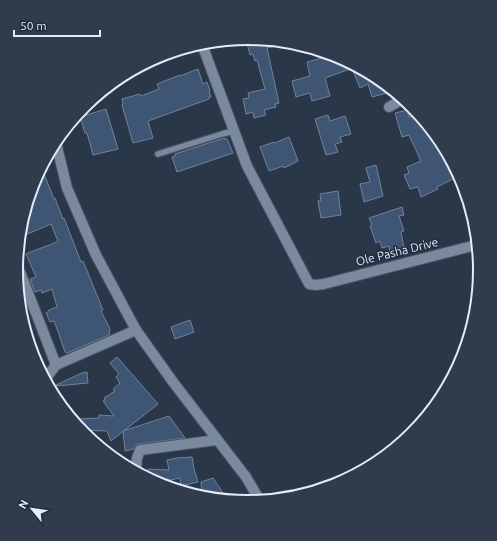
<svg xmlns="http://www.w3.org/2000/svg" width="497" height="541" viewBox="0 0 497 541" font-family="Ubuntu,sans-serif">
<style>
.building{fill:#3f5574;stroke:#738298}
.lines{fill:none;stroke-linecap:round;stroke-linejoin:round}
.service-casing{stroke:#485363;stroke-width:8}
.minor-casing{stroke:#485363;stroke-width:12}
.tertiary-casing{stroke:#485363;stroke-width:12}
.service{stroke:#7a899e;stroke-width:5.5}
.minor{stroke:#7a899e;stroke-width:10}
.tertiary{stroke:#7a899e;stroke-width:10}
.labels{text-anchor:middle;stroke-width:3;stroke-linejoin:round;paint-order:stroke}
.street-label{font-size:12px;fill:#e2ebf6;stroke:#202d3e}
.rim{fill:none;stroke:#e2ebf6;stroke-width:2}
</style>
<rect width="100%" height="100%" fill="#2a3749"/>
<g class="building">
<polygon points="259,40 281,45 267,48 279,103 275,104 276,107 264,110 266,115 254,118 253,112 246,114 243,99 249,98 248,93 265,89 257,60 255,61 253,54 250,55 247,43"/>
<polygon points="333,55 338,56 350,64 350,69 325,78 330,96 312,101 310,93 296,97 292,81 310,76 307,62"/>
<polygon points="351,65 368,76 391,92 372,97 368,84 360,88"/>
<polygon points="198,69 203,84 207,82 210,91 209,92 211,97 209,97 209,99 148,121 153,138 133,143 122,105 123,104 122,99 140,94 141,96 159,89 157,84 180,75 180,76"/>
<polygon points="106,109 118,149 93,155 87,133 85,133 80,117"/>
<polygon points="407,110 409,117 418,114 430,132 433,140 435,139 442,149 439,150 453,179 437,187 438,189 421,197 418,187 410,189 404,175 409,173 407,167 421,161 409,135 402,137 395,113"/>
<polygon points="328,115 330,121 345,116 351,134 340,137 342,142 335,144 338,152 326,155 315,119"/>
<polygon points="289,137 298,161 284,168 283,166 269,171 260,147 274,142 275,143"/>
<polygon points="224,138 225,139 227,139 233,153 177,172 172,157 175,156 175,154"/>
<polygon points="376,165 383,196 364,202 360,184 370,182 366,168"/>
<polygon points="42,169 54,199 55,198 63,219 64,218 81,262 83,261 103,310 101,311 110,329 109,335 67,353 65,352 60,338 60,337 54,321 50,322 46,313 49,311 49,310 57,307 52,289 42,293 41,290 35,292 30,279 36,277 26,254 28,253 52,244 58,241 51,224 23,236 34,181"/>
<polygon points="338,191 341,215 321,218 318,201 321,201 320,194"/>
<polygon points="402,207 404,215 399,216 404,231 401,232 405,254 392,257 391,253 390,254 389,246 382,248 380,241 376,243 370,226 372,225 369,218"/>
<polygon points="190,320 194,332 175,339 171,327"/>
<polygon points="117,357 158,404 111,441 107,431 81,430 78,425 77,419 99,418 99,415 114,416 103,401 105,400 104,398 115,391 113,389 120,383 116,377 119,374 110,363"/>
<polygon points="87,372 88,383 56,386 56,385 82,373"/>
<polygon points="169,416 185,438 139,444 136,445 134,449 125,451 123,431"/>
<polygon points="192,457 194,469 198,482 181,486 180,478 155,483 147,477 148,469 169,470 167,460 177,458"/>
<polygon points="213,478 227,499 202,494 201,482"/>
</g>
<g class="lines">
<g class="service-casing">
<polyline id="service" points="158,154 222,134 234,131"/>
</g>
<g class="minor-casing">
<g id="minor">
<polyline points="203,47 247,166 309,284 316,285 324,284 476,245"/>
<polyline points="389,107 403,99"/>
<polyline points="17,264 56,365"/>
<polyline points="46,378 56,365 136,330"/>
<polyline points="136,469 137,458 140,450 217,440"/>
</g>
</g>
<g class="tertiary-casing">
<polyline id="tertiary" points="57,147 67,188 96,255 136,330 173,382 246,477 260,501"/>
</g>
<use href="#service" class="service"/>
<use href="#minor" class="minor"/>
<use href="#tertiary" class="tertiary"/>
</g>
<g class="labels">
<g class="street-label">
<text transform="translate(397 252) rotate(-14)" y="4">Ole Pasha Drive</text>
</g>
</g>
<path d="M0 0H497V541H0ZM23 270a225 225 0 1 1 450 0a225 225 0 1 1-450 0Z" fill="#303c4d" fill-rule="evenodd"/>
<path class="rim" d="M23 270a225 225 0 1 1 450 0a225 225 0 1 1-450 0Z"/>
<g transform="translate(32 509) rotate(299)" stroke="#202d3e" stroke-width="3" paint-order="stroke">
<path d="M0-3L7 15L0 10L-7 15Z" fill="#e2ebf6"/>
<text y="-6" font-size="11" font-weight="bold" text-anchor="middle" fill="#e2ebf6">N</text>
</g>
<path d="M14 30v6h86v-6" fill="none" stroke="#e2ebf6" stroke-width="2"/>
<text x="20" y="30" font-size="12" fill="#e2ebf6" stroke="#202d3e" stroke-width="3" paint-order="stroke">50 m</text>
</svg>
